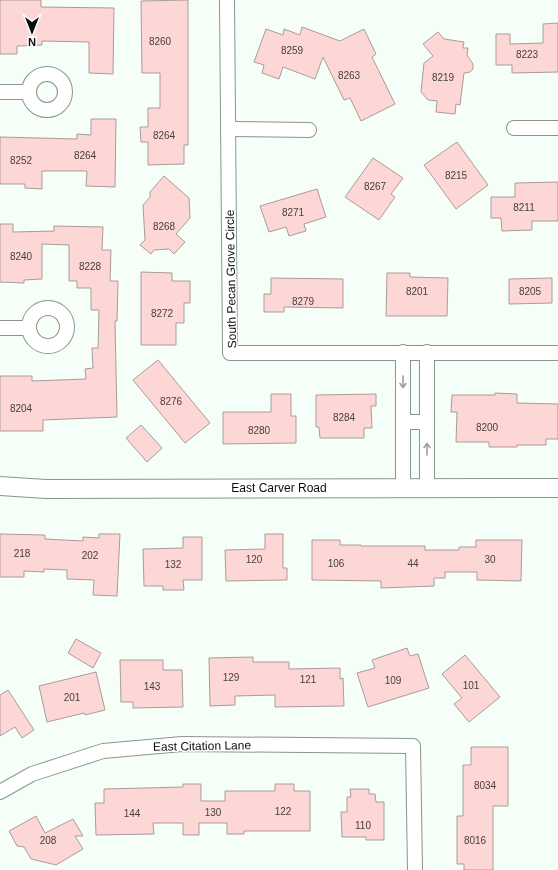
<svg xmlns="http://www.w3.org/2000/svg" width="558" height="870" viewBox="0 0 558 870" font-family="Arial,sans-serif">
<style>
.building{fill:#fdd6d6;stroke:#aa9b9b}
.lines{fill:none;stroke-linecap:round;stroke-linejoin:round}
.minor-casing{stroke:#89958d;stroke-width:16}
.tertiary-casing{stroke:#89958d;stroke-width:20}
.minor{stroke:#fff;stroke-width:14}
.tertiary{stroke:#fff;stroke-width:18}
.oneway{stroke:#9d9f9d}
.labels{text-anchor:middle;stroke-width:3;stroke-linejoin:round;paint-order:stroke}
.number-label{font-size:10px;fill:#47403e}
.street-label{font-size:12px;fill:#0a0e0b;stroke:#fff}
</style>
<rect width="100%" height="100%" fill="#f5fff8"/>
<g class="building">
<polygon points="0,0 41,0 41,7 114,8 113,74 89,73 89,42 42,41 42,45 17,46 17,54 0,54"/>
<polygon points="188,0 188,145 184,145 184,164 148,165 148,142 141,142 140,127 148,127 148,108 160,108 160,73 142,73 141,1"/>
<polygon points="558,23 558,72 512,73 512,65 496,65 496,34 510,34 510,44 543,43 543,24"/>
<polygon points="302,27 340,41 364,29 376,54 372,57 395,104 361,121 350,98 344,100 323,57 315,79 283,67 279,79 262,73 264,65 254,62 266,29 283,35 284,29 300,35"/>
<polygon points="438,32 444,39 464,42 463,48 468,48 467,55 473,64 473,69 470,72 464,73 460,105 456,104 455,114 436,112 437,101 428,100 421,92 424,63 433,56 423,44"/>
<polygon points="91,119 116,119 115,187 86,186 87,171 42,171 42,189 25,188 25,184 0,184 0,137 77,139 77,134 91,135"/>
<polygon points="457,142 488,185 456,209 424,165"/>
<polygon points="373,158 403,178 391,194 395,197 379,220 345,197"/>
<polygon points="164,176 189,198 190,218 176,234 185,242 174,254 169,249 154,250 151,254 140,245 145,240 143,205 150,197 150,192"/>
<polygon points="558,182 558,221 532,221 532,230 502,231 501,218 491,218 491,197 515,197 515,183"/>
<polygon points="317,189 326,217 304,224 306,231 289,236 286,227 269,232 260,206"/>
<polygon points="0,224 13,224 13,232 54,231 54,226 103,227 102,250 111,250 110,281 118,281 117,321 115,321 117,417 43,420 43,431 0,431 0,376 32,376 32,381 86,379 85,369 93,368 92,348 98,348 99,310 91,310 91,288 77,288 77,281 69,281 69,245 42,244 42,279 24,280 24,283 0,282"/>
<polygon points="141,272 172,273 172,281 190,281 190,303 184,303 184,323 176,323 176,345 141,345"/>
<polygon points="387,273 410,273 410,277 448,278 447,316 386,316"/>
<polygon points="271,278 343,279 343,308 284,307 284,312 264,312 264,294 271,294"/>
<polygon points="552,278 552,303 509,304 509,279"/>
<polygon points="158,360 210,423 185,443 133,380"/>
<polygon points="495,393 517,394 517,403 558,404 558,439 546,439 546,445 517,445 517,447 489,447 489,442 456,442 457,412 451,412 452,395 495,395"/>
<polygon points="271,394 291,394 291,416 296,416 296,443 223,444 223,412 271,412"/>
<polygon points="376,394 376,406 371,406 372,428 364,428 364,438 320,438 319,427 316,427 316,395"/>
<polygon points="141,425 162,448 147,462 126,438"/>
<polygon points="0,534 45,535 45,539 83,541 83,537 99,538 99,534 120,534 117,596 93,595 94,580 67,579 67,570 44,569 44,572 24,571 24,577 0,577"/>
<polygon points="265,534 283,534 283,568 287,568 287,580 226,581 225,550 265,549"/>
<polygon points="183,537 202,537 202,580 183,580 184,590 163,590 163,586 144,586 143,549 183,548"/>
<polygon points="312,540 340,540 340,545 361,545 361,546 425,546 425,550 459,550 459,547 476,547 476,540 522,540 521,581 477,580 477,572 445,572 445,578 434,578 434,586 381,588 381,581 312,580"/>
<polygon points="76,639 101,653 93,668 68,653"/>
<polygon points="407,648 410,656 418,654 429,688 368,707 357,673 375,668 372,660"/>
<polygon points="465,655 500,697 469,722 454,704 462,698 442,674"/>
<polygon points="253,657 253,662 289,662 289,669 340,668 340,679 343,678 344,706 275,707 275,695 235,696 235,705 210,706 209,658"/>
<polygon points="120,660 163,660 163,670 182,670 183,707 133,708 133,702 121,702"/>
<polygon points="96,672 105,710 85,715 84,713 47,722 39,686"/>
<polygon points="8,690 34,730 22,738 15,727 0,736 0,695"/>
<polygon points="471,747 508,747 508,806 493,806 493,870 464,870 464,864 457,864 457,816 463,816 463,765 471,765"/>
<polygon points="183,784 201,784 201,801 225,801 225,791 275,791 275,784 294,784 294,791 310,791 310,831 244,831 244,834 227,834 227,823 199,823 199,835 183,835 183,823 153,823 154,834 96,835 95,803 104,803 104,789 183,787"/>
<polygon points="350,789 369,789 369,794 375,794 376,802 384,802 384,840 366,840 366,837 342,837 341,812 347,812 347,797 351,797"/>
<polygon points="36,816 45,833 73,819 83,836 75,836 83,849 56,865 31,859 24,847 17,846 9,831"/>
</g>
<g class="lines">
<g class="minor-casing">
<g id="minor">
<polyline points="227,0 230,353 558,353"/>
<circle cx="47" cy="92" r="18"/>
<polyline points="0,92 28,92"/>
<polyline points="514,128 558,128"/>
<polyline points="228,129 309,130"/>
<circle cx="48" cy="327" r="19"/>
<polyline points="0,328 29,328"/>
<polyline points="427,352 427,488"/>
<polyline points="403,422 427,422"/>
<polyline points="403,488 403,352"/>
<polyline points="0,792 32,774 103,751 182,744 413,746 415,870"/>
</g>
</g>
<g class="tertiary-casing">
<polyline id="tertiary" points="0,486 46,489 558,488"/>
</g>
<use href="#minor" class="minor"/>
<use href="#tertiary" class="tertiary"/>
</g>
<defs><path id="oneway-shaft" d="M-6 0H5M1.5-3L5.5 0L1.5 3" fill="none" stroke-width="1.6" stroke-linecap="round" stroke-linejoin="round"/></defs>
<g class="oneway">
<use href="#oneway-shaft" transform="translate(403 382) rotate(90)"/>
<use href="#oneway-shaft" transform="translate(427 449) rotate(-90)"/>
</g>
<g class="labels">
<g class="number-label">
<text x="160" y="45">8260</text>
<text x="292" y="54">8259</text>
<text x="527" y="58">8223</text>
<text x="349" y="79">8263</text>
<text x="443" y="81">8219</text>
<text x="164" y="139">8264</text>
<text x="85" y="159">8264</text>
<text x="21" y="164">8252</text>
<text x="456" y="179">8215</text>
<text x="375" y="190">8267</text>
<text x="524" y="211">8211</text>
<text x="293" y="216">8271</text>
<text x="164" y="230">8268</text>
<text x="21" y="260">8240</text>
<text x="90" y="270">8228</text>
<text x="417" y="295">8201</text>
<text x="530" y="295">8205</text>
<text x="303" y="305">8279</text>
<text x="162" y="317">8272</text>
<text x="171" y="405">8276</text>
<text x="21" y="412">8204</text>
<text x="344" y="421">8284</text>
<text x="487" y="431">8200</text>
<text x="259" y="434">8280</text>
<text x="22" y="557">218</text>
<text x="90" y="559">202</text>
<text x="254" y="563">120</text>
<text x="490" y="563">30</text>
<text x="336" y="567">106</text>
<text x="413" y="567">44</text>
<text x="173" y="568">132</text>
<text x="231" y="681">129</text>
<text x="308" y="683">121</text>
<text x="393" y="684">109</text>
<text x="471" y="689">101</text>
<text x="152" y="690">143</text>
<text x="72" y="701">201</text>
<text x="485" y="789">8034</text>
<text x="283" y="815">122</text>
<text x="213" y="816">130</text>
<text x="132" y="817">144</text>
<text x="363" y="829">110</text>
<text x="48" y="844">208</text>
<text x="475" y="844">8016</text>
</g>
<g class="street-label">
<text transform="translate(231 279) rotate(-91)" y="4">South Pecan Grove Circle</text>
<text x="279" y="492">East Carver Road</text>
<text transform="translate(202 746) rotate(-1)" y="4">East Citation Lane</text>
</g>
</g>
<g transform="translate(32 32) rotate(180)" stroke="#ffffff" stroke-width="3" paint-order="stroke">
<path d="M0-3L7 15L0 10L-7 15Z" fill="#0a0e0b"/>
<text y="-6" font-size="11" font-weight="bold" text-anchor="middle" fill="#0a0e0b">N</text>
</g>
</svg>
